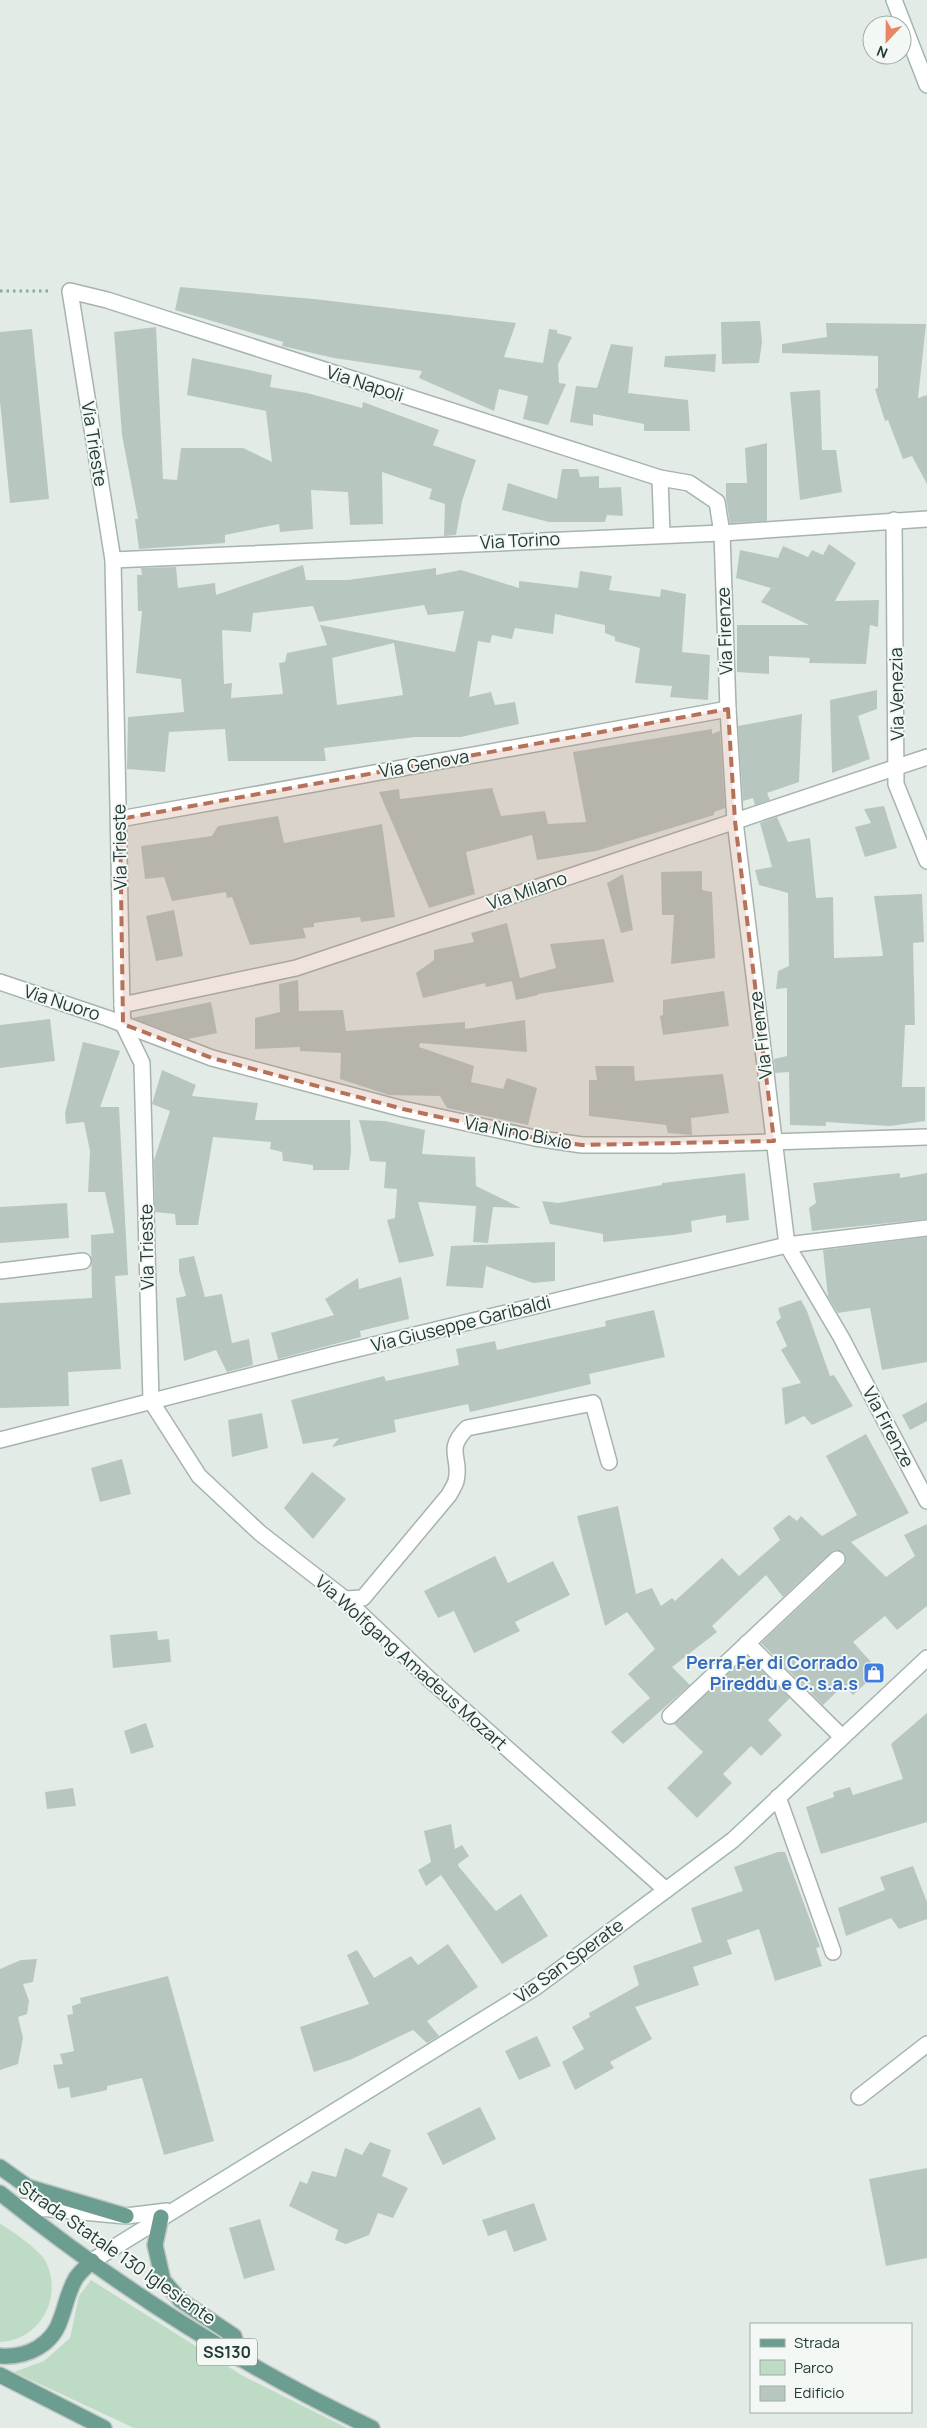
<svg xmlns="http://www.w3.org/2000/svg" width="927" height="2428" viewBox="0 0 927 2428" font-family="Manrope,sans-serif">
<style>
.green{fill:#bddbc5}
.building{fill:#b8c6c0;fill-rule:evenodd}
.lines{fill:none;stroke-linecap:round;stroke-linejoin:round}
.street-casing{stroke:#a6b3ae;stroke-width:18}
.secondary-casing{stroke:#a2b6af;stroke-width:18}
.primary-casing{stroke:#c2c8c6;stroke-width:18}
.path{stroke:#85ada0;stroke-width:3;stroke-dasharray:2.5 4;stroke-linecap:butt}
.street{stroke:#fff;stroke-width:15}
.secondary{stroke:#fff;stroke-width:15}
.primary{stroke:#6b9d90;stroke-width:15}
.marked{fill:#b67259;fill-opacity:0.2;stroke:#b67259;stroke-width:4;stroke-dasharray:10 6;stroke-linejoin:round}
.labels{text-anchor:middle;stroke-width:4;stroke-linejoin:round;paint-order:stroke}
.shield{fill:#f3f8f5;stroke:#62746f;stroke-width:1}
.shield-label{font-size:16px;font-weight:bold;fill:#243b35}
.street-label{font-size:18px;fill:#243b35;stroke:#f3f8f5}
.shop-label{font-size:18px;font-weight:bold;fill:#366cbe;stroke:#f3f8f5;text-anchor:end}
</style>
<rect width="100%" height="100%" fill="#e3ebe7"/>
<g class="green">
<path d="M0,2224C10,2229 39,2250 45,2260C64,2296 41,2340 0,2342Z"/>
<polygon points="91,2280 243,2376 347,2428 134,2428 14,2372 44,2361 70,2338 79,2296"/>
</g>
<g class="building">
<polygon points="180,287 314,299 516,323 504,357 543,363 549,329 557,330 557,333 572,337 558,364 559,383 566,384 548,425 523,419 528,396 499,389 494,411 419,378 422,371 334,358 282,346 283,342 175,310"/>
<polygon points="760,321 762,342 759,363 722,364 721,322"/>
<polygon points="826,323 926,324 918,398 927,395 927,484 912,456 903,459 888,420 885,421 875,389 878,388 878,356 782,353 782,344 827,337"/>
<polygon points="156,327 163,479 177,480 181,448 243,448 272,462 266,411 187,395 192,358 272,375 270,387 307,393 362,408 363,402 439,430 433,445 476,460 462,501 456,535 444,536 445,504 429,499 432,489 382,472 383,524 350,525 348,492 311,490 313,529 280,532 279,524 225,535 225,543 139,549 135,519 138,519 122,435 114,332"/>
<polygon points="32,329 49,499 10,503 0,401 0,332"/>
<polygon points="611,344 633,347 628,393 688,400 690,431 644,431 644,424 593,414 593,426 570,422 576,386 597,388"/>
<polygon points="716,354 715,372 664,367 665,356"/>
<polygon points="820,390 822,450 836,450 842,492 800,500 790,392"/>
<polygon points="767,443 767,521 730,523 726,498 726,483 747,483 745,448"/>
<polygon points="562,469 578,469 580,477 599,476 599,488 621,487 623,516 607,515 605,522 549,522 502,510 508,483 557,499"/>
<polygon points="829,544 856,563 835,601 879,600 878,627 870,625 866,664 809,663 810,658 769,656 769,674 737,672 737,625 809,625 761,602 771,588 736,578 740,550 778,558 783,546 808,557 812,550 823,555"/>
<path d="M303,565L306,580H348L436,568V575L461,570L519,588V581L578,588L580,571L612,576L609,590L660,597L661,589L686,594L682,652L710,655L708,700L670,697L672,686L635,683L640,648L615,641V637L605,633V625L555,614L553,634L515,628L512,639L492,635L490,643L478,641L469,697L491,692L495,705L515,702L519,724L461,737H415L324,748L326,761H228L225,729L169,732L165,772L127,769L128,717L184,712L181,679L136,673L142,611H138L137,575H142L141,568L176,567L178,588L215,583L216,595ZM424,605L428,615L464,611L455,652L320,625L327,645L287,653L285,662L279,663L283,694L231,698L232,683L224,684L222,630L251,632L253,613L313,606L319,622ZM394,643L403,695L337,705L332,656V658Z"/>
<polygon points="877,690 877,709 858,716 870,759 832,773 830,700"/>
<polygon points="802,714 799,782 767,793 770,800 755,805 753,798 743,801 738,726"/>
<polygon points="712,729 712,734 720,731 725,808 714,812 714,815 596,851 537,860 532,835 466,852 475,894 429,908 379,792 399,789 400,799 492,788 501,816 545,811 548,824 586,822 573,752"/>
<polygon points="884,806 897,848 865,857 855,827 871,823 864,809"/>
<polygon points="278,816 284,843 382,824 395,917 361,922 360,917 314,923 314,927 303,928 306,938 250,945 232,897 227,898 226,892 172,901 164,877 145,879 141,846 212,836 218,826"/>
<polygon points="777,817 788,842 810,838 816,898 833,897 834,958 883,956 874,896 922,894 924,942 913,943 915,1025 905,1025 902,1087 925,1087 925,1121 890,1126 826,1122 826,1126 790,1125 789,1072 775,1073 774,1059 787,1056 787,988 776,989 778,971 789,966 788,893 759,885 755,870 772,867 760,823"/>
<polygon points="702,871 702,890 712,892 715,958 671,964 674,915 662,915 661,872"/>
<polygon points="623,874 633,930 621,933 607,883"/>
<polygon points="174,910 183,956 156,961 146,916"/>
<polygon points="507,923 520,978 556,968 550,944 604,939 614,982 538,994 538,995 516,1000 512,981 486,987 485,983 423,998 416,973 434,960 434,950 474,942 471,933"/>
<polygon points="298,980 299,1011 343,1010 346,1031 465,1022 465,1029 525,1020 527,1052 420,1043 419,1047 474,1066 471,1082 503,1089 507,1078 537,1088 528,1125 447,1108 440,1096 389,1095 340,1079 341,1053 300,1051 300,1047 255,1049 255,1018 280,1012 279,984"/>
<polygon points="724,991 729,1026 663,1035 660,1016 663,1015 663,1000"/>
<polygon points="211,1002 217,1033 188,1039 132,1018"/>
<polygon points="50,1019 55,1061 0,1068 0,1025"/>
<polygon points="83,1042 120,1051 100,1107 119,1107 128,1275 115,1276 121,1369 68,1372 69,1406 0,1408 0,1303 92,1298 91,1235 114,1233 105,1192 88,1192 90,1151 84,1122 66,1124 65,1113"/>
<polygon points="595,1066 634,1066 635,1081 723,1074 729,1113 691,1118 692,1135 668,1133 666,1125 589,1116 589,1080 597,1080"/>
<polygon points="162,1070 196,1085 192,1096 258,1103 255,1120 350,1120 351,1151 349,1170 313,1170 313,1165 283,1161 282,1152 270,1149 271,1142 213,1137 198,1225 176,1225 175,1214 155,1212 154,1160 170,1111 152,1104"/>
<polygon points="359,1120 385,1121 425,1130 422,1154 475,1157 476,1186 521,1208 493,1207 488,1243 473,1242 476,1206 418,1202 434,1256 399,1263 387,1220 395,1218 397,1189 384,1188 386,1162 370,1161"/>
<polygon points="745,1173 749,1220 726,1223 726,1215 691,1221 692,1232 673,1235 603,1242 603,1234 550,1224 542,1201 558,1203 662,1185 662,1183"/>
<polygon points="900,1173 900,1178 927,1173 927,1219 812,1231 809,1208 816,1203 813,1183"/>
<polygon points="67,1203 69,1238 0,1243 0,1207"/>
<polygon points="927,1237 927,1362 882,1370 870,1308 838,1313 828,1297 823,1250"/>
<polygon points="555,1242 555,1281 533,1283 486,1266 483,1288 446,1286 451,1246"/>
<polygon points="194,1256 205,1297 222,1294 232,1343 249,1339 253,1365 227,1372 216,1350 184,1361 176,1298 186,1296 179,1271 179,1259"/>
<polygon points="401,1277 409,1319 360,1331 361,1337 278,1359 271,1333 334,1315 325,1299 358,1278 359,1289"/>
<polygon points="801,1300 807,1311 830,1376 834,1375 853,1406 812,1425 804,1416 785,1425 782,1388 801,1383 781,1350 787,1346 776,1322 781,1318 778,1308"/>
<polygon points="654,1310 665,1357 589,1374 591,1384 509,1403 470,1412 468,1404 394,1420 396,1432 332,1447 339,1438 303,1444 291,1400 384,1376 386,1381 459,1365 456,1349 495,1341 497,1350 606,1326 605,1321"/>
<polygon points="927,1402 927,1421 910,1430 902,1415"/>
<polygon points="262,1413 268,1448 232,1457 228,1420"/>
<polygon points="866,1434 909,1513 851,1542 886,1577 915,1556 904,1535 927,1524 927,1606 897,1630 885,1616 853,1642 879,1671 853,1695 844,1685 823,1705 761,1643 844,1565 846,1557 844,1553 834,1550 783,1597 766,1575 712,1626 717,1632 672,1667 690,1685 623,1744 611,1732 650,1698 628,1674 655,1649 627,1612 605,1626 577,1516 618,1506 636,1594 652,1588 661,1606 672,1598 675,1601 722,1558 739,1576 780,1540 773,1528 789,1515 797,1521 801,1516 822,1536 857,1515 826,1456"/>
<polygon points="122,1459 131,1494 100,1502 91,1468"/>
<polygon points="312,1472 346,1499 313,1539 284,1508"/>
<polygon points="495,1556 508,1583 553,1561 570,1595 515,1622 520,1631 474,1653 454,1611 438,1618 424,1591"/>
<polygon points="157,1631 158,1640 169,1639 171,1662 113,1668 110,1635"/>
<polygon points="747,1656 790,1698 768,1720 782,1735 761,1756 751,1746 723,1774 732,1783 697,1818 667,1788 703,1752 674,1724"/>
<polygon points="927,1713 927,1822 821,1854 806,1807 834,1797 833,1792 850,1787 853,1795 903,1779 891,1744"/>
<polygon points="146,1723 154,1747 131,1754 124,1731"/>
<polygon points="73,1788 76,1806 47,1809 45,1792"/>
<polygon points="451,1824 455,1849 462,1845 469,1856 458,1864 459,1867 496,1911 521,1894 548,1936 502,1964 441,1875 426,1886 418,1870 431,1862 424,1831"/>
<polygon points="778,1852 785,1852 820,1947 816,1948 822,1966 775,1981 759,1929 727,1940 732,1954 693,1967 699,1985 635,2007 652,2039 610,2062 614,2068 575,2090 562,2062 584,2049 572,2027 590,2017 589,2013 639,1985 633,1966 702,1942 691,1908 743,1891 734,1867"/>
<polygon points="913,1866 927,1902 927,1919 899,1929 891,1918 846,1936 838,1908 885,1890 880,1877"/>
<polygon points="448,1944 478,1987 427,2021 439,2036 427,2043 413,2030 352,2059 314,2072 300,2027 369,2004 347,1955 357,1950 374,1978 411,1956 418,1965"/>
<polygon points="37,1959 33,1982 23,1984 29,2001 27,2014 18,2017 23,2038 18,2064 0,2070 0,1969 21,1960"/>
<polygon points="168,1976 214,2141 164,2155 142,2078 107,2086 107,2090 71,2098 69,2087 58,2089 53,2065 63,2064 60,2054 74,2051 67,2015 73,2014 72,2006 81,2003 80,1998"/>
<polygon points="537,2036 551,2066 519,2080 505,2051"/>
<polygon points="480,2107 496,2139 443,2165 427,2133"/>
<polygon points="370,2142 391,2150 382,2176 408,2188 393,2218 378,2213 369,2235 346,2244 335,2240 338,2230 289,2206 300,2181 307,2184 312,2171 336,2177 345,2148 362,2155"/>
<polygon points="927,2168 927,2258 886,2266 869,2179"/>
<polygon points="534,2203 547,2240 514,2252 506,2230 488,2236 482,2220"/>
<polygon points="260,2219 275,2270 244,2279 229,2228"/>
</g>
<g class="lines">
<g class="street-casing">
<g id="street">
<polyline points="660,478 107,300 70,291 113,560 122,1005 123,1024 142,1063 151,1401 199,1476 260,1533 345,1599 428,1678 666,1890"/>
<polyline points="894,520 896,784 927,861"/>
<polyline points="662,534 660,478 689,483 717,502 722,533 728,709 735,821 787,1245 841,1337 927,1501"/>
<polyline points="113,560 722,533 927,519"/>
<polyline points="120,819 728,709"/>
<polyline points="0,982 107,1018 212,1058 403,1109 535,1138 582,1145 674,1145 927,1137"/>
<polyline points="122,1005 296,968 927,757"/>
<polyline points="0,1271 83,1261"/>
<polyline points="0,1440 332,1355 787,1245 927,1228"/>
<path d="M345,1599L363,1598L449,1495C451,1491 455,1485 456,1481C462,1457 444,1451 467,1428L593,1403L609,1462"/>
<polyline points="747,1643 842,1737"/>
<polyline points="670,1716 837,1559"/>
<polyline points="778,1797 833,1952"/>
<polyline points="859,2097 927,2044"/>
</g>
</g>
<g class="secondary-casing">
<g id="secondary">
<polyline points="894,0 927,85"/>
<polyline points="17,2206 126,2216 167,2211"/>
<polyline points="92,2261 536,1987 733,1840 927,1658"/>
</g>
</g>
<g class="primary-casing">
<g id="primary">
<polyline points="0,2167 28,2187 126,2216"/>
<path d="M0,2193C115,2285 239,2365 372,2428"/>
<polyline points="161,2217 155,2245 163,2280 180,2300 234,2336 240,2359"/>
<path d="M0,2356C27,2358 53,2345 61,2318C66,2305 68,2291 76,2278C80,2272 87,2266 92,2261"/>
<polyline points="0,2375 104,2428"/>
</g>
</g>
<polyline class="path" points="0,291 52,291"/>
<use href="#street" class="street"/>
<use href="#secondary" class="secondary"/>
<use href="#primary" class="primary"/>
</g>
<path class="marked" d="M728,709L735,821L774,1141L582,1145L535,1138L403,1109L212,1058L123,1024L120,819Z"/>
<defs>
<g id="shop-square" transform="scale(1.125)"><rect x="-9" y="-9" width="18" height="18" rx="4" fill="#3f7fe0" stroke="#f3f8f5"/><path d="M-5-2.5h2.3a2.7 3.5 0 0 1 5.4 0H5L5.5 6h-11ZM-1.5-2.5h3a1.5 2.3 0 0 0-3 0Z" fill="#fff"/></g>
</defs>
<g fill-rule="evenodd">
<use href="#shop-square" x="874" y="1673"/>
</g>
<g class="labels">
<rect class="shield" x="197" y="2338.5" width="60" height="27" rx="4"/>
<g class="shield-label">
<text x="227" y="2358">SS130</text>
</g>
<g class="street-label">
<text transform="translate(365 384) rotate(18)" y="6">Via Napoli</text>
<text transform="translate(94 444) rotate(81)" y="6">Via Trieste</text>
<text transform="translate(520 541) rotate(-3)" y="6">Via Torino</text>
<text transform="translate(725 631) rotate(-92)" y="6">Via Firenze</text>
<text transform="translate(897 694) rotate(-91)" y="6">Via Venezia</text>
<text transform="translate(424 764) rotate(-10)" y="6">Via Genova</text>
<text transform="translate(120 847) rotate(-91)" y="6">Via Trieste</text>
<text transform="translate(527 891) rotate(-19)" y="6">Via Milano</text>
<text transform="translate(62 1003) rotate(18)" y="6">Via Nuoro</text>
<text transform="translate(761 1035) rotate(-97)" y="6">Via Firenze</text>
<text transform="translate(518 1133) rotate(11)" y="6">Via Nino Bixio</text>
<text transform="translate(147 1247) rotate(-91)" y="6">Via Trieste</text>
<text transform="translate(461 1324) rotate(-14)" y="6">Via Giuseppe Garibaldi</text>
<text transform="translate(888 1427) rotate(62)" y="6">Via Firenze</text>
<text transform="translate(411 1663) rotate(42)" y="6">Via Wolfgang Amadeus Mozart</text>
<text transform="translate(569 1961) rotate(-36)" y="6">Via San Sperate</text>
<text transform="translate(117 2253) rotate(35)" y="6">Strada Statale 130 Iglesiente</text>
</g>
<g class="shop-label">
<text x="858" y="1669">Perra Fer di Corrado<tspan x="858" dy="21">Pireddu e C. s.a.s</tspan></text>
</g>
</g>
<rect x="750" y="2323" width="162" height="90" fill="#f3f8f5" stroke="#a0aca8"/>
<rect x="760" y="2339" width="25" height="8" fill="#6b9d90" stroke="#a0aca8"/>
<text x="794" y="2348" font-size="15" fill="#243b35">Strada</text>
<rect x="760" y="2360" width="25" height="15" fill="#bddbc5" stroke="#a0aca8"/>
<text x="794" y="2373" font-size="15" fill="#243b35">Parco</text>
<rect x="760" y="2386" width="25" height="15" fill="#b8c6c0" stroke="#a0aca8"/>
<text x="794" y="2398" font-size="15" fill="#243b35">Edificio</text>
<g transform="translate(887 40) rotate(202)"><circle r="24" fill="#f3f8f5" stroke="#a0aca8"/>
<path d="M0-4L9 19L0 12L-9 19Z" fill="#e78565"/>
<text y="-8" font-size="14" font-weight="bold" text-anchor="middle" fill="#243b35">N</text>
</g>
</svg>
